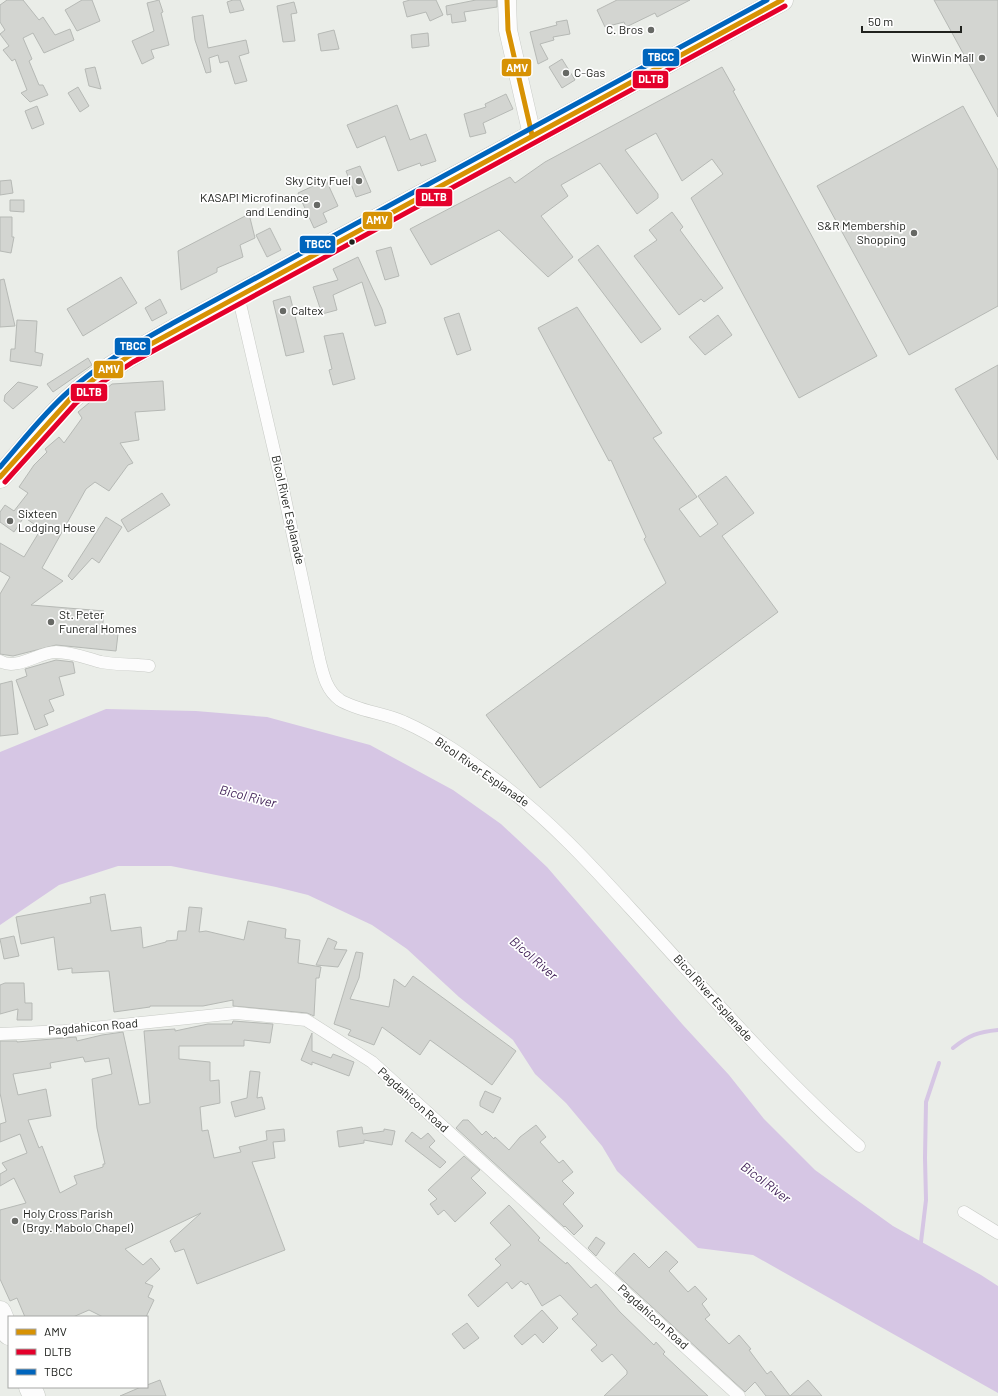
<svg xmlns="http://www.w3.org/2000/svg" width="998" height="1396" viewBox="0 0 998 1396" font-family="Barlow,sans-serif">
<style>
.water{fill:#d6c6e4}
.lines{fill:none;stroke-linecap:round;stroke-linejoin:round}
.stream{stroke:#d6c6e4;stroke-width:4}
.building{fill:#d3d5d1;stroke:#b6b9b5;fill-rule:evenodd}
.street-casing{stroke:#c8cbc6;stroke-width:13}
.secondary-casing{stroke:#c8cbc6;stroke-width:19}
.highway-casing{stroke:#c8cbc6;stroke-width:23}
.street{stroke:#fcfcfc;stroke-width:12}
.secondary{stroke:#fcfcfc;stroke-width:18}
.highway{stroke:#fcfcfc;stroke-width:22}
.bus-1-casing{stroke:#fff;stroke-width:8}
.bus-2-casing{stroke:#fff;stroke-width:8}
.bus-3-casing{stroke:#fff;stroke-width:8}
.bus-1{stroke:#d79204;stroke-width:5}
.bus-2{stroke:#e4002b;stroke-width:5}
.bus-3{stroke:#0065bd;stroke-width:5}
.poi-dot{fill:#676965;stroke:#fff;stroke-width:1.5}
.bus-dot{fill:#20221e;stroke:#fff;stroke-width:1.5}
.labels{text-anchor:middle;stroke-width:3.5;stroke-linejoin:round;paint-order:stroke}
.poi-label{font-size:12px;fill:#20221e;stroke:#fff;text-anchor:end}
.street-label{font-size:12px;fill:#20221e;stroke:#fff}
.water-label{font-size:13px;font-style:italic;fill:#422258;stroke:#fff}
.line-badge{stroke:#fff;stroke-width:1.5}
.badge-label{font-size:11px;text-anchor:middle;font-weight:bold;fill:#fff}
</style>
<rect width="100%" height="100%" fill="#eaede8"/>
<polygon class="water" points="106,709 196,711 267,717 370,745 453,790 501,824 547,867 683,1025 729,1075 764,1119 815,1170 893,1226 981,1275 998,1286 998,1393 753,1255 698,1248 617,1171 602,1146 566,1103 535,1074 513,1040 459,997 407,949 372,925 308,895 276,887 171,866 118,866 59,885 0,925 0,752"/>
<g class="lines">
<g class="stream">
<path d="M953,1048C969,1035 978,1032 998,1030"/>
<polyline points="918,1245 921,1242 926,1200 925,1158 926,1102 939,1063"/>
</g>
</g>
<g class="building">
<polygon points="7,0 23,0 39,20 43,17 55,35 70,29 74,40 44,53 33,33 23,38 32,59 29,61 39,85 43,85 48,95 30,102 21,93 27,90 15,59 12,61 3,50 9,46 0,34 5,30 0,22 0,5"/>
<polygon points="82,0 92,0 100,21 77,31 65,10"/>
<polygon points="159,0 163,12 161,13 169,45 151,50 154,58 142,64 132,41 154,31 147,3"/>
<polygon points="233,0 240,0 244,10 230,13 227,2"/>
<polygon points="410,0 436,0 443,15 430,21 426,12 407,17 403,2"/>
<polygon points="476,0 497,0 497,7 464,12 466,21 452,23 451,14 447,15 446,6"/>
<polygon points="617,0 690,0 657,17 655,13 626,27 624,22 605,27 597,10"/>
<polygon points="934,0 998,0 998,117"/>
<polygon points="294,2 297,13 291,14 295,41 283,42 277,6"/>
<polygon points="203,15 208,48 246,40 249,53 239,56 247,81 235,84 228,61 220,63 218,55 209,58 211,72 206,73 195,40 192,17"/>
<polygon points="567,20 570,34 553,37 554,40 540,44 548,59 538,64 530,32 557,25 556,22"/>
<polygon points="334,30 339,49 321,51 318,34"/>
<polygon points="428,33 429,46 412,48 411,35"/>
<polygon points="562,59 575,80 562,88 549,67"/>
<polygon points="95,67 101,89 89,86 85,69"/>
<polygon points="722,67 735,90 733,91 877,356 799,398 691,198 723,174 712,159 682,181 656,133 625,150 658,194 658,198 637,214 600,163 561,185 568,196 541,216 573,257 548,277 499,230 431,265 410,229 510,177 515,183 545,162"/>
<polygon points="78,87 89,106 80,112 68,93"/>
<polygon points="506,94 513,109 483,123 486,133 470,137 464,114 486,107 485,104"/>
<polygon points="397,105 410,140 426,134 436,161 421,166 420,163 398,171 385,136 357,148 347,125"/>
<polygon points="37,106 44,124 32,129 25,111"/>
<polygon points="963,106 998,170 998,306 909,355 817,186"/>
<polygon points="360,166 371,192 356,197 346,171"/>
<polygon points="11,180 13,193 0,195 0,181"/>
<polygon points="326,180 338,206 323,213 327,222 314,228 298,193"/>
<polygon points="10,200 24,200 24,212 10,211"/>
<polygon points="672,212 683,227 680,230 723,288 704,302 701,299 679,315 634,256 657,240 649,230"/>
<polygon points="249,214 255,238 240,245 243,257 217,268 217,272 181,290 178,251"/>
<polygon points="0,217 12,217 12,237 14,237 11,253 0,251"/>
<polygon points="270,228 281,250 267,257 256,235"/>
<polygon points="598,245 661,329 641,343 578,260"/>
<polygon points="391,247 399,276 385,280 376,251"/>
<polygon points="358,257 382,309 386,323 375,326 362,282 333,295 337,310 322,314 313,287 338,280 333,269"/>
<polygon points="121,277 137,303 83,336 67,309"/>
<polygon points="4,279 15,326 0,327 0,280"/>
<polygon points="290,296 304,352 286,356 273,301"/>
<polygon points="160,299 167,313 152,321 145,308"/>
<polygon points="577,307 662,433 653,438 697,497 679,509 700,537 718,524 698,496 726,476 754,513 722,536 778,612 540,788 486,715 666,583 644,539 646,537 611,460 609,461 538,328"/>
<polygon points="459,313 471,350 457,355 444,318"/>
<polygon points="718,315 732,335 705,355 689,337"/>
<polygon points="17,320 37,321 35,352 43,354 41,366 10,361 11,349 15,349"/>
<polygon points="343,333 355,379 333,385 329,370 332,369 324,336"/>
<polygon points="88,358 92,365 53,392 47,384"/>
<polygon points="998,365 998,460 955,389"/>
<polygon points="163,381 165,410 135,412 139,440 120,443 133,463 128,465 109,491 95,482 86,489 42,568 63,581 31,605 104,611 102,633 118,634 116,651 56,645 13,656 0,654 0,594 10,577 0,571 0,543 24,557 41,529 24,517 14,532 0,522 0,512 5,505 14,511 28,493 19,487 34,465 47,452 45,449 59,437 64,443 82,418 78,412 112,384"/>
<polygon points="18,382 38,387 13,409 4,401 5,395"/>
<polygon points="162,493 170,505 128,532 121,520"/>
<polygon points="106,517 122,527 99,563 92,558 72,580 68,576"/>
<polygon points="56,660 73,662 75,673 59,677 64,695 49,700 54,711 44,715 48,725 35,730 16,680 27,676 25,669"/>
<polygon points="12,681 18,734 0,736 0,684"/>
<polygon points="105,894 111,931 141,927 143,948 166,942 166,941 177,940 178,931 186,931 189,907 202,908 199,932 206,931 244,940 248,921 286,929 285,938 300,940 298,963 321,967 319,978 316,978 314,1016 307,1013 233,1006 233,1000 203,1006 150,1006 150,1007 114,1012 109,971 72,973 72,968 58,970 54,937 21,944 16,917 91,903 90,897"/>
<polygon points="14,936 19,956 4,959 0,939"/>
<polygon points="328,938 337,942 334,949 347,950 338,967 316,965"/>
<polygon points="356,952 363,953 359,978 350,999 389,1007 394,979 405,987 413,976 516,1051 492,1085 430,1040 420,1055 382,1027 374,1045 348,1035 351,1030 334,1024"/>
<polygon points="5,983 24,983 25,1003 32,1003 32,1020 17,1020 18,1009 0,1014 0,985"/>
<path d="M233,1021L273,1024L270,1043L244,1040V1046H179V1059L210,1062V1081L219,1080L220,1103L200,1107L202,1131L208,1130L214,1158L241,1152L239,1147L267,1140L266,1131L284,1129L285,1141L273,1142L275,1158L252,1162L285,1250L197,1284L184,1249L175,1252L170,1241L201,1213L125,1249L143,1265L151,1258L160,1269L145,1283L153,1286L148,1297L154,1300L146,1317H103L89,1310L73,1317H25L17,1298L10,1301L0,1279V1210L26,1203L14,1178L0,1186V1174L7,1170L2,1163L27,1153L20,1134L0,1142V1124L6,1122L0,1093V1041H17V1042L76,1037L77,1041L102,1035L123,1032L139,1105L150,1103L144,1031L175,1029V1031L208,1024H232ZM83,1057L85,1062L109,1058L112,1074L92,1079L97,1128L105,1164H103V1167L74,1176L77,1184L60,1193L42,1146L39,1148L28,1120L51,1116L46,1089L18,1095L13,1074L51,1068L50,1063Z"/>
<polygon points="312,1033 312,1051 331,1058 333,1054 354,1062 349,1076 312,1062 312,1065 301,1060"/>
<polygon points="250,1071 260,1072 257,1098 262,1097 265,1109 235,1117 231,1102 247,1098"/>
<polygon points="485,1091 501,1098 493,1113 480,1106 480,1102"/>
<polygon points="463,1120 468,1120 482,1135 486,1131 494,1139 495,1137 509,1150 520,1137 536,1125 546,1137 540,1142 559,1163 563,1160 573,1172 562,1181 574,1193 563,1204 583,1226 574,1235 565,1226 564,1227 456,1128"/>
<polygon points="362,1127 363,1134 384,1131 384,1129 395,1131 392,1145 364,1140 364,1143 339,1147 337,1131"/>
<polygon points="412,1132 421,1139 428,1133 435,1141 429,1147 446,1162 440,1168 405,1141"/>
<polygon points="464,1156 480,1170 471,1178 486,1193 455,1222 444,1210 438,1215 430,1204 437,1199 428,1190"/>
<polygon points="509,1205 540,1238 538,1240 566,1264 567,1262 591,1288 596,1284 620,1312 654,1345 656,1342 665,1352 663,1354 708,1396 604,1396 627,1374 627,1371 612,1354 602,1362 591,1350 597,1345 572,1319 578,1314 560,1295 542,1306 528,1283 526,1285 521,1281 512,1289 507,1282 478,1307 468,1295 501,1265 495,1259 511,1245 490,1223"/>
<polygon points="596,1237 605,1243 596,1256 588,1248"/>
<polygon points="666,1251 678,1262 669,1271 688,1292 695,1286 707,1299 702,1304 710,1315 705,1319 729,1344 739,1335 751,1349 749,1350 767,1374 771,1371 790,1396 808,1380 822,1396 766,1396 755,1382 745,1392 615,1273 634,1253 649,1268"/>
<polygon points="542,1310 558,1328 543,1343 535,1334 522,1345 514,1336"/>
<polygon points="467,1323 479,1338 464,1349 452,1334"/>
<polygon points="160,1380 166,1396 120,1396 141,1387 147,1387 147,1385"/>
</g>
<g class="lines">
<g class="street-casing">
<g id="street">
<path d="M238,295L283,489L319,658C323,674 326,690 340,700C357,711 385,713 404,722C438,737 468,759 498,781C548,818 590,864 632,910C706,990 777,1074 859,1146"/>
<path d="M0,661C16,671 39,652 56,652C71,652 86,658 101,662C116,665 134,664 149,666"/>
<polyline points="0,1034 64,1031 236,1013 306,1020 372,1062 739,1396"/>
<polyline points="964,1212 998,1233"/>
</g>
</g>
<g class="secondary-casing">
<polyline id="secondary" points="507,0 508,30 532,135"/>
</g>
<g class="highway-casing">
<g id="highway">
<path d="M0,477C28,447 51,414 83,388C112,364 146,347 178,328L782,0"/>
<polyline points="0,1312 9,1334"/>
<polyline points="30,1387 34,1396"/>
</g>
</g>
<use href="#street" class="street"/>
<use href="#secondary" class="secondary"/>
<use href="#highway" class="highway"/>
<g class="bus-1-casing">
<g id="bus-1">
<polyline points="507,0 508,30 532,135"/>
<polyline points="0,477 71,398 94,379 129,356 782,0"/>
</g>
</g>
<g class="bus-2-casing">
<polyline id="bus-2" points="5,482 76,403 98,385 133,362 785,6"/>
</g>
<g class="bus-3-casing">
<path id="bus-3" d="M0,467C22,442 43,414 68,392C100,363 138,343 175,322L767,0"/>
</g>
<use href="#bus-1" class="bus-1"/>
<use href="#bus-2" class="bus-2"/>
<use href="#bus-3" class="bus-3"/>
</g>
<g class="poi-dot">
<circle cx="651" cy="30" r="4"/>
<circle cx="982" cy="58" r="4"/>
<circle cx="566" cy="73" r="4"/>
<circle cx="359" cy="181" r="4"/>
<circle cx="317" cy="205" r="4"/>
<circle cx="914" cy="233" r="4"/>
<circle cx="283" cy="311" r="4"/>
<circle cx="10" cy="521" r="4"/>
<circle cx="51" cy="622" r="4"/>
<circle cx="15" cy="1221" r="4"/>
</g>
<circle class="bus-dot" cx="352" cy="242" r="3.5"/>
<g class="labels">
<g class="poi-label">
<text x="643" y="34">C. Bros</text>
<text x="974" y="62">WinWin Mall</text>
<text x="574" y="77" text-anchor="start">C-Gas</text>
<text x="351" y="185">Sky City Fuel</text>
<text x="309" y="202">KASAPI Microfinance<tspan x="309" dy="14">and Lending</tspan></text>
<text x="906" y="230">S&amp;R Membership<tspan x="906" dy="14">Shopping</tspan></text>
<text x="291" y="315" text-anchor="start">Caltex</text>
<text x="18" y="518" text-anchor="start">Sixteen<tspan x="18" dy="14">Lodging House</tspan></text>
<text x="59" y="619" text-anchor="start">St. Peter<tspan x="59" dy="14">Funeral Homes</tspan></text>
<text x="23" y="1218" text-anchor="start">Holy Cross Parish<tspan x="23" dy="14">(Brgy. Mabolo Chapel)</tspan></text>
</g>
<g class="street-label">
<text transform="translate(288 510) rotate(77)" y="4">Bicol River Esplanade</text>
<text transform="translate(482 772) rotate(35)" y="4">Bicol River Esplanade</text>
<text transform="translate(713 998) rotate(48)" y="4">Bicol River Esplanade</text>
<text transform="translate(93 1027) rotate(-5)" y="4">Pagdahicon Road</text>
<text transform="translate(413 1100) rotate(42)" y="4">Pagdahicon Road</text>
<text transform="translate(653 1317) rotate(42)" y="4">Pagdahicon Road</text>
</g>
<g class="water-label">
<text transform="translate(248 796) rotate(14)" y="5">Bicol River</text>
<text transform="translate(534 958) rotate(41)" y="5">Bicol River</text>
<text transform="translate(766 1182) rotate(37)" y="5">Bicol River</text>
</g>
</g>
<g class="line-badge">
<rect x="642" y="48" width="38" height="19" rx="4" fill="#0065bd"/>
<rect x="501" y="58" width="31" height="19" rx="4" fill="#d79204"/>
<rect x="632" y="70" width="37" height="19" rx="4" fill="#e4002b"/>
<rect x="415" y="188" width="38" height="19" rx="4" fill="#e4002b"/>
<rect x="362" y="211" width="31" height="19" rx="4" fill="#d79204"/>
<rect x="299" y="235" width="37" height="19" rx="4" fill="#0065bd"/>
<rect x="114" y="337" width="37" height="19" rx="4" fill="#0065bd"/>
<rect x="93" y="360" width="31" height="19" rx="4" fill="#d79204"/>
<rect x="70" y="383" width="38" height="19" rx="4" fill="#e4002b"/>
</g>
<g class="badge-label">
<text x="661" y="61">TBCC</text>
<text x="517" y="72">AMV</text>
<text x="651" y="83">DLTB</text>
<text x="434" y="201">DLTB</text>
<text x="377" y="224">AMV</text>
<text x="318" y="248">TBCC</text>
<text x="133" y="350">TBCC</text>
<text x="109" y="373">AMV</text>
<text x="89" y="396">DLTB</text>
</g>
<rect x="8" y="1316" width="140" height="72" fill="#ffffff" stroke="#a6a7a5"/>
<rect x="16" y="1329" width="20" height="6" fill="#d79204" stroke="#a6a7a5"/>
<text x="44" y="1336" font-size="12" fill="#20221e">AMV</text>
<rect x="16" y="1349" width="20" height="6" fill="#e4002b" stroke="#a6a7a5"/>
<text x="44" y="1356" font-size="12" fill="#20221e">DLTB</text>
<rect x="16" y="1369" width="20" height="6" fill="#0065bd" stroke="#a6a7a5"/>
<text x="44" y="1376" font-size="12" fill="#20221e">TBCC</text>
<path d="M862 26v6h99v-6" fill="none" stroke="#20221e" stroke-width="2"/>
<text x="868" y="26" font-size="12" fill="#20221e" stroke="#ffffff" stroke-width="3" paint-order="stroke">50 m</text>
</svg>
